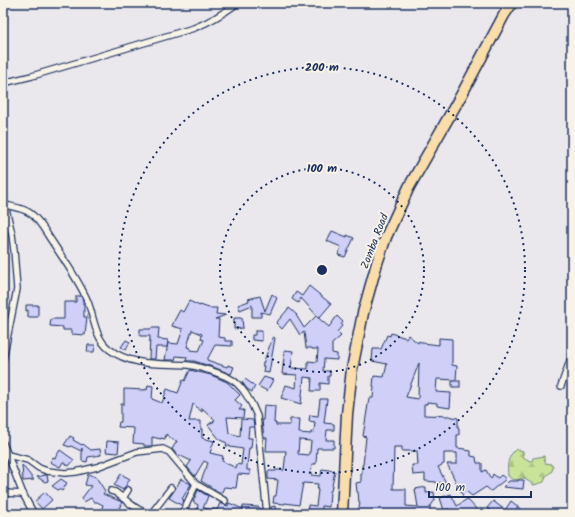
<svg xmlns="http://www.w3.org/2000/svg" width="575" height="517" viewBox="0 0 575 517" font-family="Kalam,sans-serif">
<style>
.forest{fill:url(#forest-firs);stroke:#72897c}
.building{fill:#cfcff8;stroke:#1b2f5e;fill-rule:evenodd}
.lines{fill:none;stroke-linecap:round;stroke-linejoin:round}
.street-casing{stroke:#1b2f5e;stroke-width:8}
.highway-casing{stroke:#1b2f5e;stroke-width:13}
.street{stroke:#f7f3e8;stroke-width:5.5}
.highway{stroke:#f9deab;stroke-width:10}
.ring{fill:none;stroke:#1b2f5e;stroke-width:2;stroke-dasharray:2 4}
.labels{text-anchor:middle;stroke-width:4;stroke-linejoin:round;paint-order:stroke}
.street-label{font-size:11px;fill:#1b2f5e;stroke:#f7f3e8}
.centre{fill:#1b2f5e;stroke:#f7f3e8;stroke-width:2}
.ring-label{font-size:12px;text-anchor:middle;font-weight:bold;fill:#1b2f5e;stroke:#f7f3e8;stroke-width:4;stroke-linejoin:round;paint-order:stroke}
</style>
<defs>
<pattern id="forest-firs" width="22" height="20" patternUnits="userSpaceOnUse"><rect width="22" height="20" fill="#c9e399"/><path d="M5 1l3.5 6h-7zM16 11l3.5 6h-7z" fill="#acc386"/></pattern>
</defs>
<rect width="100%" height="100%" fill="#ebe8ed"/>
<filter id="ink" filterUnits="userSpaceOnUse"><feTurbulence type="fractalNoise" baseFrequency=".025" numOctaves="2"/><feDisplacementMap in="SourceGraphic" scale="8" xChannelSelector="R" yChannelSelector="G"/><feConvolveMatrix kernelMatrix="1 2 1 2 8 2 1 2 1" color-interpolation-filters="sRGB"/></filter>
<g filter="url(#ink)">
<path class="forest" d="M516,449L523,451V457L530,461H532L533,458L544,456L545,463L551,464L553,467L552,471L546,476L544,482L534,485L525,479V477L520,479L513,480L508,476C507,466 507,457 516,449Z"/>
<g class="building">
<polygon points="332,231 347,237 347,235 354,238 345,257 338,255 341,247 327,241"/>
<polygon points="309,286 331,304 319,318 301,298 298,303 292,299 296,292 302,296"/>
<polygon points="272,294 277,298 270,314 261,312 261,317 252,317 252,305 240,310 238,305 249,301 248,299 260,296 265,311"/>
<polygon points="76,296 81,296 83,300 83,304 84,304 84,317 87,317 85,335 71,334 71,330 63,330 63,327 50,326 51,319 64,319 64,302 76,302"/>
<path d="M189,301L200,306V305L209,308H217L216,314L226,315L215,319H219L218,337L225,338V341H232V346L215,345L207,360L227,367L228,365L234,367L231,374L213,367L194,361H186L187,357L176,356L175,360H165L168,343L178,344L183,329L172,326L174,321L180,310L183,312ZM192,330L202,334L201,339L204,340L199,351L190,350V348L187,347Z"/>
<polygon points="26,305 38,305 38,317 28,317 28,310 26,311"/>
<polygon points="289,308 297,315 296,315 304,328 316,316 329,327 337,316 343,322 341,325 342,326 337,332 341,336 332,344 332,353 337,354 337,360 324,359 323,371 330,371 330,376 328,376 328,384 320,383 320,391 311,391 312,378 304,377 301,404 281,398 286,385 296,388 297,375 282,374 285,350 293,351 291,368 308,369 308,361 317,362 318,349 312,349 312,348 306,348 304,332 300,335 290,319 282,329 276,323"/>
<polygon points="234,318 242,318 243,328 234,329"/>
<polygon points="151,328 159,328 158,339 168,340 167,347 156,347 155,359 149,359 150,336 140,336 140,329 151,329"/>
<polygon points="255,331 262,331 262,341 252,340 252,335 255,335"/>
<path d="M391,333L406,338L408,335L418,343L419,341L423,343L439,345V338L452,339V365L457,366L456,380L437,379L436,392L451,393L450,408L437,406V403L427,402V404H424V415L450,416L453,417L458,418V428H459V435H457V448L465,449V450L471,451V456L476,457L477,463H482V472L486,470L491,479L493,474L498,478L501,475L506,479L491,491L486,487L472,496L467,492L463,496L447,464H457V453H444V464L438,467L446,483H436V482L425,481V474L413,475L412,465H418L417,451H402V447H394L393,489H406V506L418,507L415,489L426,487V493L434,492L435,500L430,507L429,514L421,513V514H414V513L395,512V514L385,513V514H358L360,502H359L358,492H357L356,483L361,482V474H362V465H363L366,437L363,436L369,398H373L374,386H373L374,376L384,377L387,364L372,361L373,349H381L387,335L390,336ZM419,363L418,399L406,397Z"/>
<polygon points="273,337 275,338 269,373 263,372 264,366 262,366"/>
<polygon points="126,340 130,342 126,350 121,347"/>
<polygon points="88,345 95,345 94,352 87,352"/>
<path d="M190,370L211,375L227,382L240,395L235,400L242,406L239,410H244L243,418L227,417L229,433L240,436L241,419L253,420L254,427H249L248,438H252L251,448H249L247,467V470H250V475L238,474L236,488L224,487L222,492H219L201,481L208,463L204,461L195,476L187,467L191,461L179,455L178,456L172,449L177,441L173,440L166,434L165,439L161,438V439L152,437V446H144V444L133,443L134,428L118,427L119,422H121V404H124V389L145,390V389L147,390L148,385L153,386L152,399L162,403L167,389L178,393L183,380L185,381ZM193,404L202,412V408L215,420L213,421L214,422H212L208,425L220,440L227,443L226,446H230V447L243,449L241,465L237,464L236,468L222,461L223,456L210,453L214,441L202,438V429L201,430V421H189Z"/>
<polygon points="264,377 273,380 267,391 258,386"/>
<polygon points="245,379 255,386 252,392 247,389 242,382"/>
<rect x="452" y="381" width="8" height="6"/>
<path d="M320,399H327L324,423L334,424V430H327L326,440H334V448H317L316,464H312L311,475L321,476L322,469L335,471L331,491H330L329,507L322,506V514H307L308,505L316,506L318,490H317L318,484L303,483L299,505L285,503V504L273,503L274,496H276L278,480L268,479V471H276V470H284L286,451H266L267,438H264L262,420H263L264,405L275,406L274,423H276V425H290V419H300L299,433L311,434V432H314L315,422L309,421L310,415L318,416ZM299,440L311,441L310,452H309V455L298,454Z"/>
<polygon points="70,436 74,438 73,440 82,445 83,444 91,450 100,449 101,455 88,457 87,462 82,461 82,448 81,451 71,446 70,447 64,445"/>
<polygon points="107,441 119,442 118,453 106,452"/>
<polygon points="60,450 74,460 69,466 63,462 60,467 50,462 53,457 55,458"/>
<polygon points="22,465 34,480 23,481"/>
<polygon points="88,474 96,477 105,491 103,494 122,502 117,514 100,514 103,505 97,502 94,502 91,498 84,502 82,498 91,486 85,485"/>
<polygon points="121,474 130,479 123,490 114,485"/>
<polygon points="45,475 47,475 48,481 45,482 37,477"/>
<polygon points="61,479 67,483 62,491 59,489 58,490 52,486"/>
<polygon points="181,479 191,484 182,499 184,500 181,505 169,498 174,491"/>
<polygon points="518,480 524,480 523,489 503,487 509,481 518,481"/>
<polygon points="198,490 208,496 202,511 197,509 198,505 193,502"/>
<polygon points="45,492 52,500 42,509 35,501"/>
<polygon points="451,494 457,506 467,499 481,514 452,514 449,509 444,510 440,498"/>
<polygon points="493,501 505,510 511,501 521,509 517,514 495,514 487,508"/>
<polygon points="220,503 228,506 229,503 243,509 243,506 258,507 262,509 263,514 203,514 204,508 217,510"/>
<polygon points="275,506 276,514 271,514 271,507"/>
</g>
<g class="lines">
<g class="street-casing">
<g id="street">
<path d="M3,83L32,76L194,28C210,22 224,13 238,3"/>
<path d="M3,203L5,205C13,207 23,208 30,213C39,219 45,231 51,240C63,258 80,282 88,302C94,318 95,338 109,349C132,367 162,363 188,365C197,366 204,369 212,371C217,373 223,375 229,378C242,384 252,403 257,416L267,514"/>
<polyline points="3,359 17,289 14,250 12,234 5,205"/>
<polyline points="561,386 572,355"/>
<polyline points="3,443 23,494 34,514"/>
<polyline points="8,455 28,460 39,468 47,471 65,473 76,472 97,467 137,452 163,449 169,452 196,484 225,501"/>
<path d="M128,490L123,498C132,505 138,511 149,514"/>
<polyline points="111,491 115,492 123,498"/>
<polyline points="3,493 5,493 23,494"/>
<polyline points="151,514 171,488"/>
<polyline points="182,514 196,484"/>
</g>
</g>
<g class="highway-casing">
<polyline id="highway" points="342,514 347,414 352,369 363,313 377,263 386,237 409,187 463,92 504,15 512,3"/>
</g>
<use href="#street" class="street"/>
<use href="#highway" class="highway"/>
</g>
</g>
<g class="ring">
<circle cx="322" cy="270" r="102"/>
<circle cx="322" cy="270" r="203"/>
</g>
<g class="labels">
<g class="street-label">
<text transform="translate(374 241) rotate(-69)" y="4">Zomba Road</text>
</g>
</g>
<circle cx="322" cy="270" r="6" class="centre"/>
<g class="ring-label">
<text x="322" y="71">200 m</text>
<text x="322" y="172">100 m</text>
</g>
<rect width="575" height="517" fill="none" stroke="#f7f3e8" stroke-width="16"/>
<rect x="8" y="8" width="559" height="501" fill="none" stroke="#1b2f5e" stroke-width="1.5" filter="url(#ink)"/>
<path d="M429 491v6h102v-6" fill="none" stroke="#1b2f5e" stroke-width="2"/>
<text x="435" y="491" font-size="12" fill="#1b2f5e" stroke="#f7f3e8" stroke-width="3" paint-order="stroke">100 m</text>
</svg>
